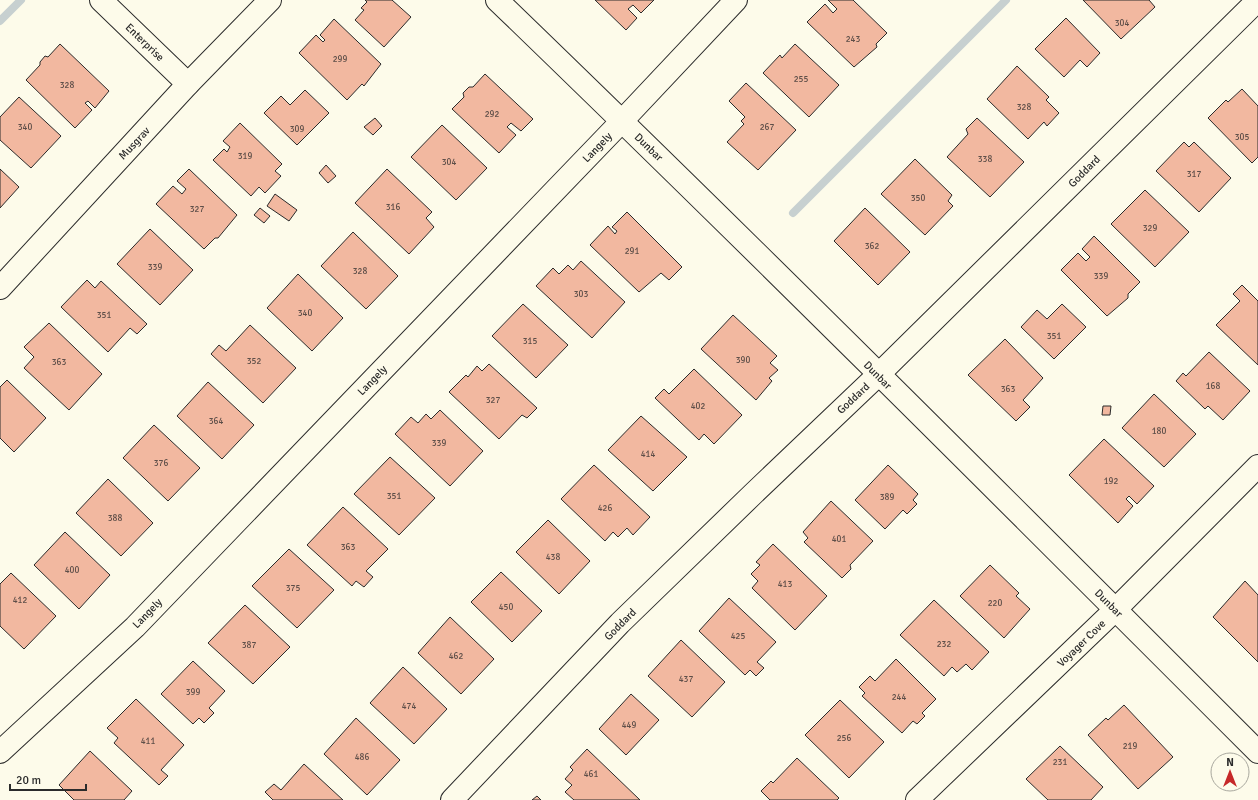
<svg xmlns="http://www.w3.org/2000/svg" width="1258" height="800" viewBox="0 0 1258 800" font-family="Signika,sans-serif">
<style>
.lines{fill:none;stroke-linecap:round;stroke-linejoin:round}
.stream{stroke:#c7d0d0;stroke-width:8}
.building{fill:#f2b8a0;stroke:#2b2b2b}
.minor-casing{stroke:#2b2b2b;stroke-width:24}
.minor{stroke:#fdfbea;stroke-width:22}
.labels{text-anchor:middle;stroke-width:3;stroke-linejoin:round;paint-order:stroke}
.number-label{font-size:9px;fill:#5d4e48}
.street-label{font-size:11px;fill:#2b2b2b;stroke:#fdfbea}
</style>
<rect width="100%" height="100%" fill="#fdfbea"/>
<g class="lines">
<g class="stream">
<polyline points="0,21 21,0"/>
<polyline points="793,213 1006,0"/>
</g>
</g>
<g class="building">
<polygon points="365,0 392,0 411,17 384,47 355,20 364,10 361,8 367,2"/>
<polygon points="595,0 654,0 641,13 633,5 628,9 637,18 626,30"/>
<polygon points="828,0 853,0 887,33 876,44 877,47 854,67 807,22 825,4 833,13 837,9"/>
<polygon points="1083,0 1149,0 1155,7 1121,39"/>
<polygon points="1066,18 1100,53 1087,67 1080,60 1064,77 1035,49"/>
<polygon points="334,19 381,64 364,86 362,84 347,100 299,53 316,35 323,42 325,40 320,35"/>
<polygon points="60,44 109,91 95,108 88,101 85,103 92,110 75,128 26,80 40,65 40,62 45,56 48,57"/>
<polygon points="795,44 839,85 809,117 763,73 780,55 782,58"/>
<polygon points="1017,66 1049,97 1046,100 1059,113 1047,126 1044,122 1028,139 987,99"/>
<polygon points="485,74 533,119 521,131 511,123 507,127 516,135 499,153 452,109 464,97 463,93 469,87 473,87"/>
<polygon points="746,83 796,130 758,170 727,142 744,124 741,121 745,117 729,101"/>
<polygon points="1242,89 1258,106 1258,157 1252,163 1208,118 1226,100 1228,102"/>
<polygon points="305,90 329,113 297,145 264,113 281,96 290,105"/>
<polygon points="19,97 61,136 31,168 0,140 0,117"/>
<polygon points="375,118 382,126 373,135 364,127"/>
<polygon points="977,118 1024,162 990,197 947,157 968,134 966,129"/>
<polygon points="240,123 282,164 275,171 281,176 265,193 259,187 251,196 213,160 224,149 227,152 230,147 223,141"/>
<polygon points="442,125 487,168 456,200 411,157"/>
<polygon points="1184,142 1189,147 1194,142 1231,178 1199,212 1156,171"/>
<polygon points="915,159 952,195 948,201 953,206 925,235 881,194"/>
<polygon points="326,165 336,176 328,183 319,173"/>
<polygon points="0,169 19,187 0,208"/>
<polygon points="189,169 237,215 218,238 215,238 204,249 156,204 173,186 182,194 186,189 177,181"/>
<polygon points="387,169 432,212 426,218 434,227 409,254 355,203"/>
<polygon points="1145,190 1189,232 1155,267 1111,224"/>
<polygon points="275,194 297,210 289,221 267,206"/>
<polygon points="260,208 270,216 264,223 254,215"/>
<polygon points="865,208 910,252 878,285 834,241"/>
<polygon points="627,212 682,267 669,280 661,273 639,292 590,245 608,226 615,234 617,231 612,227"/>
<polygon points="150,229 193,270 160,305 117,264"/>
<polygon points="353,232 398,276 366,309 321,266"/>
<polygon points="1094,236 1140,282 1128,294 1128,298 1107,316 1061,270 1078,253 1086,261 1090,257 1082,249"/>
<polygon points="581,261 625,302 592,338 536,286 553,268 559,274 568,265 573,270"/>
<polygon points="298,274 343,318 312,351 267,308"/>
<polygon points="87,280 95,288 101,281 147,324 137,334 130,328 108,352 61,307"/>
<polygon points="1242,285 1258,301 1258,365 1216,325 1240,301 1233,294"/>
<polygon points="523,304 568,345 536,378 492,336"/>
<polygon points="1062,304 1086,327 1054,359 1021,327 1037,310 1047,319"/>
<polygon points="733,315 777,356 770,363 778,370 769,378 772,381 756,400 701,349"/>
<polygon points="49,323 102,374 69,410 24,368 34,357 24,347"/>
<polygon points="250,325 296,368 263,403 211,354 219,345 226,351"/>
<polygon points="1005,339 1043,378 1023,400 1030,407 1016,421 968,375"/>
<polygon points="1209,352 1250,391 1223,420 1208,406 1205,409 1176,381 1183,373 1186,376"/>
<polygon points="489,364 537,408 527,418 522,415 499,439 449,392 466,375 468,377 477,366 482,371"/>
<polygon points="694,369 742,415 714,444 704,434 699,440 655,398 664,389 669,394"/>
<polygon points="7,380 46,418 14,452 0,438 0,387"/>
<polygon points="208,382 254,425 222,459 177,416"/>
<polygon points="1154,394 1196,434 1164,467 1122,428"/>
<polygon points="1103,406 1111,406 1110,415 1102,415"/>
<polygon points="440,410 483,451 450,486 395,434 411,417 418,423 426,414 431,419"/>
<polygon points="641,416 687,457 653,491 608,450"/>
<polygon points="154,425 200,468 168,501 123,458"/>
<polygon points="1104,439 1154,486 1137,504 1129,496 1126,499 1133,506 1118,523 1069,475"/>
<polygon points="390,457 435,498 399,535 354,494"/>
<polygon points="594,465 650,517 633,535 627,528 618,537 613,532 605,541 561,499"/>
<polygon points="888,465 918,494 913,500 917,504 907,514 903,510 885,529 855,500"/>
<polygon points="108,479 153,523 121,556 76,513"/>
<polygon points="831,501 873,541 850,565 851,569 842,578 804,542 808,538 803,532"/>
<polygon points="343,507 388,549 366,571 373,577 364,587 356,581 352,586 307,545"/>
<polygon points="548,520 590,561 559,594 516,552"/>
<polygon points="65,532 110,575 79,609 34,565"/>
<polygon points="773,544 827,596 795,630 752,588 758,581 751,574 760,565 756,562"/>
<polygon points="289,549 334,590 297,628 252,586"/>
<polygon points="990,565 1019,593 1016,596 1030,609 1004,638 960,596"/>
<polygon points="501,572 542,611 512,642 471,602"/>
<polygon points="11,573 56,616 24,649 0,626 0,584"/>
<polygon points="1245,581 1258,595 1258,662 1213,617"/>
<polygon points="729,598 776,642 757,662 764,668 756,676 750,670 745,675 699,631"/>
<polygon points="934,600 989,652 972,670 966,664 957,672 952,667 944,676 900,635"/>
<polygon points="245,605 290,647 253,684 208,643"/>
<polygon points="450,617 494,659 461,694 418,653"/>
<polygon points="681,640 725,682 692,717 648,676"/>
<polygon points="896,659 936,699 922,713 925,716 917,724 913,721 902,733 862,696 865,693 859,687 870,676 875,681"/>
<polygon points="193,661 225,691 209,708 214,713 204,723 199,718 193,724 161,694"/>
<polygon points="403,667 447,709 414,744 370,703"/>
<polygon points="631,694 659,720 626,755 599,729"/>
<polygon points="136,699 184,745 161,770 168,776 159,785 114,743 118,738 107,728"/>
<polygon points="840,700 884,742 849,778 805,735"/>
<polygon points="1124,705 1173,757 1138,789 1088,735 1106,718 1108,720"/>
<polygon points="356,718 400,760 367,795 324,754"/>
<polygon points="1060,746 1103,787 1091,800 1048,800 1026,779"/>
<polygon points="587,749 640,800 574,800 565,792 572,785 565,779 573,770 570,767"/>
<polygon points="90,751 132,791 124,800 74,800 59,785"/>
<polygon points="797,758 839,798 837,800 770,800 761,791 771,781 773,783"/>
<polygon points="304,764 343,800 273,800 265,792 274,784 281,790"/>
<polygon points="537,796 541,800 532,800"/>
</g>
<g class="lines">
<g class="minor-casing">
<g id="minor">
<polyline points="101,0 188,84"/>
<path d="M497,0C754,248 1006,500 1258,752"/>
<polyline points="0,288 188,84 270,0"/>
<polyline points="0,752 135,627 622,121 736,0"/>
<polyline points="452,800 620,623 753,494 878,375 1258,0"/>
<polyline points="917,800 1115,610 1258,466"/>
</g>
</g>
<use href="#minor" class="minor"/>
</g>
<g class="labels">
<g class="number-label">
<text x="1122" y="26">304</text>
<text x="853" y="42">243</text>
<text x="340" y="62">299</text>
<text x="801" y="82">255</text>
<text x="67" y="88">328</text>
<text x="1024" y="110">328</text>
<text x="492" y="117">292</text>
<text x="25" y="130">340</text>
<text x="767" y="130">267</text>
<text x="297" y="132">309</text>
<text x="1242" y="140">305</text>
<text x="245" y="159">319</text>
<text x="985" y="162">338</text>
<text x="449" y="165">304</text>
<text x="1194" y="177">317</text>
<text x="918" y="201">350</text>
<text x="393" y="210">316</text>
<text x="197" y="212">327</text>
<text x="1150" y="231">329</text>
<text x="872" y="249">362</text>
<text x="632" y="254">291</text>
<text x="155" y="270">339</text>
<text x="360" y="274">328</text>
<text x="1101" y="279">339</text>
<text x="581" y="297">303</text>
<text x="305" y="316">340</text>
<text x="104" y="318">351</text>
<text x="1054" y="339">351</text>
<text x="530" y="344">315</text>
<text x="743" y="363">390</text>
<text x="254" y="364">352</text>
<text x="59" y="365">363</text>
<text x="1213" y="389">168</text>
<text x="1008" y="392">363</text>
<text x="493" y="403">327</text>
<text x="698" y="409">402</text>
<text x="216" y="424">364</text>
<text x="1159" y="434">180</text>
<text x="439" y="446">339</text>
<text x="648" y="457">414</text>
<text x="161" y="466">376</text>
<text x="1111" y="484">192</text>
<text x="394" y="499">351</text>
<text x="887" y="500">389</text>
<text x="605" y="511">426</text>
<text x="115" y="521">388</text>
<text x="839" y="542">401</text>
<text x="348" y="550">363</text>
<text x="553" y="560">438</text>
<text x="72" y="573">400</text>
<text x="785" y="587">413</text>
<text x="293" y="591">375</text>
<text x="20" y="603">412</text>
<text x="995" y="606">220</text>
<text x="506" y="610">450</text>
<text x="738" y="639">425</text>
<text x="944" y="647">232</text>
<text x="249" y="648">387</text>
<text x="456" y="659">462</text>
<text x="686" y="682">437</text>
<text x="193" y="695">399</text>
<text x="899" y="700">244</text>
<text x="409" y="709">474</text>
<text x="629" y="728">449</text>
<text x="844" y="741">256</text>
<text x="148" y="744">411</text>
<text x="1130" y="749">219</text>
<text x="362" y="760">486</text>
<text x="1060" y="765">231</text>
<text x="591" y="777">461</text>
</g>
<g class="street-label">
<text transform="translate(145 42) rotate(44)" y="4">Enterprise</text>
<text transform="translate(134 143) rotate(-47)" y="4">Musgrav</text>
<text transform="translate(597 147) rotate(-46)" y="4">Langely</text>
<text transform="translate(649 147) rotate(44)" y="4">Dunbar</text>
<text transform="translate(1084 171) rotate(-45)" y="4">Goddard</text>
<text transform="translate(878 375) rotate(45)" y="4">Dunbar</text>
<text transform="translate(372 380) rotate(-46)" y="4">Langely</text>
<text transform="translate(853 398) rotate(-43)" y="4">Goddard</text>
<text transform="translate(1109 603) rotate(45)" y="4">Dunbar</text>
<text transform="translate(147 613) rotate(-46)" y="4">Langely</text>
<text transform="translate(620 624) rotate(-45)" y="4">Goddard</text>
<text transform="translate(1081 643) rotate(-44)" y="4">Voyager Cove</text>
</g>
</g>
<g transform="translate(1230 772)"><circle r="19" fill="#fdfbea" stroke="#a9a89e"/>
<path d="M0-3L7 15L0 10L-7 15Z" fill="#c62828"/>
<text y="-6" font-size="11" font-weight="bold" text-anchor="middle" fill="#2b2b2b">N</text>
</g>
<path d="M10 784v6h76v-6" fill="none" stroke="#2b2b2b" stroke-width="2"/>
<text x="16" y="784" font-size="12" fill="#2b2b2b" stroke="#fdfbea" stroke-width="3" paint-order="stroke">20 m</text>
</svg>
